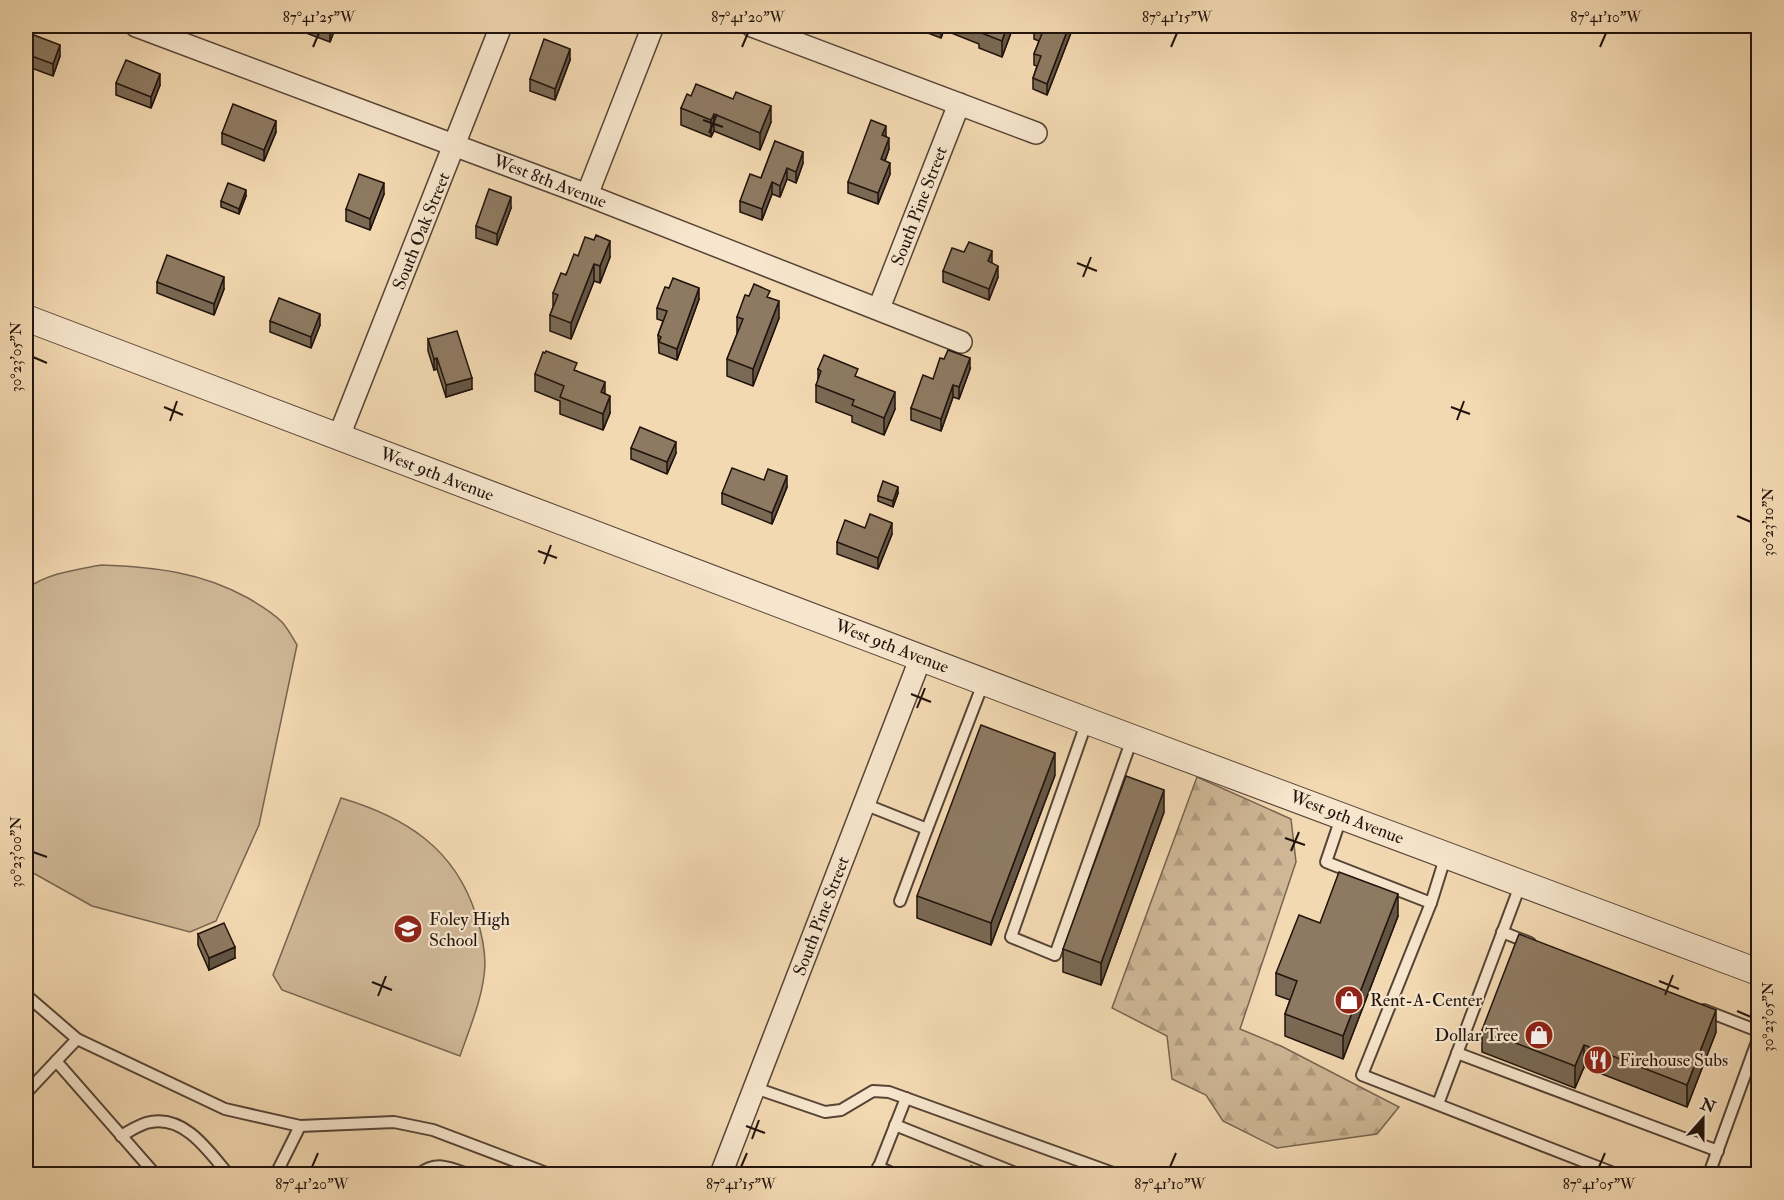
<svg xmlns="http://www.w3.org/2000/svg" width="1784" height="1200" viewBox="0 0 1784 1200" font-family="'IM FELL Double Pica',serif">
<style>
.green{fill:#cfb796;stroke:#786551;stroke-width:1.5}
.forest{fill:url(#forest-firs);stroke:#786551;stroke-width:1.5}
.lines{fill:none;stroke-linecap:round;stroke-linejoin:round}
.service-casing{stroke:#564436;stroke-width:14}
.minor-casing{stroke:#564436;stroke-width:24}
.tertiary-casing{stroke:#564436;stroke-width:28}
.service{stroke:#f7e6cd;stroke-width:10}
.minor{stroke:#f7e6cd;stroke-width:21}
.tertiary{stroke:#f7e6cd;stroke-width:26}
.wall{fill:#7a6954;stroke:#21130c;stroke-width:1.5}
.shaded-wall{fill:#635545;stroke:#21130c;stroke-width:1.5}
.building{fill:#8e7a62;stroke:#21130c;stroke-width:1.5}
.ticks{fill:none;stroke:#21130c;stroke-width:2}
.labels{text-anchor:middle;stroke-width:4.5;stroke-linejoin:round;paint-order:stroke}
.street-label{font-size:18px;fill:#21130c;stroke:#f7e6cd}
.poi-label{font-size:18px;fill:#21130c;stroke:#f7e6cd;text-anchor:start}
.neatline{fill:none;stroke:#21130c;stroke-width:2}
.ticks-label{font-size:15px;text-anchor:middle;fill:#21130c}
</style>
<defs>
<pattern id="forest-firs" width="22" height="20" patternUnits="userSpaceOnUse" patternTransform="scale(1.5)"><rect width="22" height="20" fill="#cfb796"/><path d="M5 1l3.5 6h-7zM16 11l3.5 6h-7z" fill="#b19c80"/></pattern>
</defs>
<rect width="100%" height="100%" fill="#f3d9b2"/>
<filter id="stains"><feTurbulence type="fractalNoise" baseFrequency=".00333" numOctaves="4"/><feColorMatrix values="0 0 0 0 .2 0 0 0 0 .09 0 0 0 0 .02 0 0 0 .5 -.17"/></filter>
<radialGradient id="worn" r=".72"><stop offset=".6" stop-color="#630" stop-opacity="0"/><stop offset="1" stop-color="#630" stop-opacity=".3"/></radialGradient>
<g class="green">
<path d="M101,565C155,567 201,572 248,598C260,605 273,613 282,622C288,629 293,638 297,645L259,825L216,921L190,932L92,906L26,869V589C48,573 75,570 101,565Z"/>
<path d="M341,798C405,817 455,848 476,915C481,931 485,947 485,964C484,995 470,1027 460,1056L282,990L273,975Z"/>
</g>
<polygon class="forest" points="1197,777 1291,819 1296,862 1240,1029 1281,1046 1399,1107 1377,1134 1277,1148 1223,1121 1206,1095 1172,1079 1167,1036 1112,1008"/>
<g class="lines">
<g class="service-casing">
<g id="service">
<polyline points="1087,721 1011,937 1055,955 1132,739"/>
<polyline points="864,804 927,829 984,681"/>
<polyline points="1342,815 1326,862 1431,903"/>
<polyline points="1446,855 1431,903 1362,1075 1616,1174"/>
<polyline points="900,901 927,829"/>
<polyline points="1502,932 1530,943"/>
<polyline points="26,995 77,1039 26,1093"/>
<polyline points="1704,1010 1758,1031"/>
<polyline points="77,1039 225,1109 300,1126 394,1122 433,1130 549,1174"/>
<polyline points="1457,1053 1718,1151"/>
<polyline points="56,1061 155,1174"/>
<polyline points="755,1088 825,1112 841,1110 873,1091 889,1092 1116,1174"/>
<polyline points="1438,1104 1521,883"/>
<polyline points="895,1125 1018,1174"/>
<path d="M121,1136C130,1131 141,1123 151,1122C186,1116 209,1152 228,1174"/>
<polyline points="878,1167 894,1174"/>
<polyline points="276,1174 300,1126"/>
<path d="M419,1174C436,1161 449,1167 467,1174"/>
<polyline points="876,1174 906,1098"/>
<polyline points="1709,1174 1758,1039"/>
</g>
</g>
<g class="minor-casing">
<g id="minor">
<polyline points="136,26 587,195 961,342"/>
<polyline points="752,26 1036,133"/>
<polyline points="587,195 653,26"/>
<polyline points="879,308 959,104"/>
<polyline points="339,436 501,26"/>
<polyline points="721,1174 921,657"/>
</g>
</g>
<g class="tertiary-casing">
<polyline id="tertiary" points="26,318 1087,721 1758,972"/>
</g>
<use href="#service" class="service"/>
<use href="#minor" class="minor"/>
<use href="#tertiary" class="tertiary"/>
</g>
<g class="wall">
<polygon points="290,26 336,26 330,42 290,27"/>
<polygon points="912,26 1012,26 1012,30 1002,57 979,48 979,44 944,30 941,38 912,27"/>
<polygon points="1072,26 1072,30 1047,95 1033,89 1033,78 1037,66 1034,65 1034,54 1039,41 1034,39 1034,28"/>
<polygon points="26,32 60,56 53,76 26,66"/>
<polygon points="570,60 555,100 530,91 530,79"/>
<polygon points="116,83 160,85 151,108 116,95"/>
<polygon points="691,96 771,122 760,150 714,131 711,137 681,125 681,108"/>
<polygon points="276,132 264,161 222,144 222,133"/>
<polygon points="886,137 889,149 885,161 890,174 878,204 848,193 848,182"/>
<polygon points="775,141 803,163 796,183 787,179 780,197 772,194 762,220 740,212 740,201 761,178"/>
<polygon points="384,194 370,230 346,221 346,209"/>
<polygon points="246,196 239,214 221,207 221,201"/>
<polygon points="511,208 497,245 476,238 476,226"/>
<polygon points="578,256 610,257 600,283 594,281 571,339 550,331 550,315 553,307 553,293"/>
<polygon points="992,263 998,277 989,300 943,282 943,271"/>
<polygon points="157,282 224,289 214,315 157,293"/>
<polygon points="749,296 770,298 779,318 753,386 727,376 727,359 737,334 737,317"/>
<polygon points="699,299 677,360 659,353 658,335 663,321 657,319 657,308"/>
<polygon points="270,321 320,325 311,348 270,332"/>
<polygon points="428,339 472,389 446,397 437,369 434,370 428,351"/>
<polygon points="818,369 858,378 895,409 884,435 852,422 852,416 816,402 816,385 818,381"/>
<polygon points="970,369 959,399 953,397 941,431 911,420 911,408"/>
<polygon points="577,371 605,394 610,413 603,430 560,414 560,401 535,391 535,374"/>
<polygon points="631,448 676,453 667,474 631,459"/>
<polygon points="764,480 787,487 772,524 722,504 722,493"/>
<polygon points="898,493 893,507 878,501 878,496"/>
<polygon points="865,528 892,534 878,569 837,554 837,542"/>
<polygon points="1055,775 991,945 917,918 917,896"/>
<polygon points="1164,812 1101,985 1063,972 1063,949"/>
<polygon points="1398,916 1343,1059 1285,1036 1285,1014 1290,1000 1276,995 1276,973 1320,923"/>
<polygon points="198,934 235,958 209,970 198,945"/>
<polygon points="1482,1030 1716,1032 1687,1107 1584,1067 1575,1088 1482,1052"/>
</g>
<g class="shaded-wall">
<polygon points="332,26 336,26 330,42 330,31"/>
<polygon points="941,26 944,26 944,30 941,38"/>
<polygon points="1007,26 1012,26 1012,30 1002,57 1002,41"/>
<polygon points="1069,26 1072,26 1072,30 1047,95 1047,84"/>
<polygon points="60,45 60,56 53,76 53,64"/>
<polygon points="570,49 570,60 555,100 555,89"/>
<polygon points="160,74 160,85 151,108 151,97"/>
<polygon points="771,106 771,122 760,150 760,133"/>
<polygon points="714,114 714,131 711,137 711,120"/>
<polygon points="276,121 276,132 264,161 264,150"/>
<polygon points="886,126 886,137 882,135"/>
<polygon points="889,138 889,149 881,171 881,159"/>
<polygon points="803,152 803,163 796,183 796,172"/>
<polygon points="890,163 890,174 878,204 878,193"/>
<polygon points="787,168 787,179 780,197 780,186"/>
<polygon points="772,182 772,194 762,220 762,209"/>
<polygon points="384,183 384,194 370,230 370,219"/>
<polygon points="246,190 246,196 239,214 239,209"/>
<polygon points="511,197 511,208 497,245 497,234"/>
<polygon points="610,241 610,257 600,283 600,266"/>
<polygon points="992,251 992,262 988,273 988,261"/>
<polygon points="594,264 594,281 571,339 571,323"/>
<polygon points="998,266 998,277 989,300 989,289"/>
<polygon points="224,277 224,289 214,315 214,304"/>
<polygon points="699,288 699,299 677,360 677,349"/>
<polygon points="779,301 779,318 753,386 753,369"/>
<polygon points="320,314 320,325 311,348 311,337"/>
<polygon points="437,358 437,369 434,370 434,359"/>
<polygon points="970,358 970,369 959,399 959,387"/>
<polygon points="472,378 472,389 446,397 446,385"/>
<polygon points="605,382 605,399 601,392"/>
<polygon points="953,385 953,397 941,431 941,419"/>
<polygon points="895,392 895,409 884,435 884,418"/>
<polygon points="610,396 610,413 603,430 603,414"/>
<polygon points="676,442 676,453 667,474 667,462"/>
<polygon points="787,476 787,487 772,524 772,513"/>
<polygon points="898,487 898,493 893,507 893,501"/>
<polygon points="892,523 892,534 878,569 878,558"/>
<polygon points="1055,753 1055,775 991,945 991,923"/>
<polygon points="1164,790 1164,812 1101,985 1101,963"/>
<polygon points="1398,894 1398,916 1343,1059 1343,1036"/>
<polygon points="235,947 235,958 209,970 209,958"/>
<polygon points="1716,1010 1716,1032 1687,1107 1687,1085"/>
<polygon points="1584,1045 1584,1067 1575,1088 1575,1066"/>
</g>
<g class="building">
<polygon points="316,26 332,26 330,31"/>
<polygon points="974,26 1007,26 1002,41 979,32 981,28"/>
<polygon points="1035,26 1069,26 1047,84 1033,78 1041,56 1034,54 1043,31 1034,28"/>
<polygon points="26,32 60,45 53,64 26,54"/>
<polygon points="544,39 570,49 555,89 530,79"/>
<polygon points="126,60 160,74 151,97 116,83"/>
<polygon points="696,84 733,99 736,92 771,106 760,133 714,114 711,120 681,108 687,94 691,96"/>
<polygon points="233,104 276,121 264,150 222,133"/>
<polygon points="871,120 886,126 882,135 889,138 881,159 890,163 878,193 848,182"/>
<polygon points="775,141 803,152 796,172 787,168 780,186 772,182 762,209 740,201 750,174 761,178"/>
<polygon points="359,174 384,183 370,219 346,209"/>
<polygon points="228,183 246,190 239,209 221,201"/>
<polygon points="489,189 511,197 497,234 476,226"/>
<polygon points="596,235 610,241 600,266 594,264 571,323 550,315 558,295 553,293 561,273 566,275 574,254 578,256 585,237 594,240"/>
<polygon points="969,242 992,251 988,261 998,266 989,289 943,271 952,248 964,252"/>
<polygon points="167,255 224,277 214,304 157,282"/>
<polygon points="673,278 699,288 677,349 659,342 661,337 658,335 667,311 657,308 665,287 669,288"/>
<polygon points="754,284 770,291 767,297 779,301 753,369 727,359 743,319 737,317 745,295 749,296"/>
<polygon points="279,298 320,314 311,337 270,321"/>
<polygon points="457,331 472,378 446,385 437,358 434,359 428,339"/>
<polygon points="948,350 970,358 959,387 953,385 941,419 911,408 923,375 933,379 940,358 944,359"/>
<polygon points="546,351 577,363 574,370 605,382 601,392 610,396 603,414 560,397 564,386 535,374 543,352 545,353"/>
<polygon points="824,355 858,369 855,376 895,392 884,418 852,405 854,400 816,385 821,371 818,369"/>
<polygon points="640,427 676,442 667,462 631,448"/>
<polygon points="732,468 764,480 768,469 787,476 772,513 722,493"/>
<polygon points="883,481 898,487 893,501 878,496"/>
<polygon points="870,514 892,523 878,558 837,542 845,520 865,528"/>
<polygon points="981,725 1055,753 991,923 917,896"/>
<polygon points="1126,776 1164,790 1101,963 1063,949"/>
<polygon points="1339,872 1398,894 1343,1036 1285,1014 1297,981 1276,973 1299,915 1320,923"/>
<polygon points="224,923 235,947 209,958 198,934"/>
<polygon points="1519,934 1716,1010 1687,1085 1584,1045 1575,1066 1482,1030"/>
<polygon points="971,1166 993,1174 968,1174"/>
</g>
<path class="ticks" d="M313,47L319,33M742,47L748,33M1171,47L1177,33M1600,47L1606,33M703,120L723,127M709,133L717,114M1077,263L1097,271M1083,277L1091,257M33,357L47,363M164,407L183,415M1451,407L1470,414M1457,420L1464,401M170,421L177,401M1737,516L1751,522M538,551L557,558M544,564L551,545M911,694L931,702M917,708L925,688M1285,838L1305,845M1291,851L1299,832M33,852L47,857M1659,981L1679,989M372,982L392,990M1665,995L1673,975M378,996L386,976M1737,1011L1751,1017M746,1126L765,1133M752,1139L759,1120M312,1167L318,1153M741,1167L747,1153M1170,1167L1176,1153M1599,1167L1605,1153"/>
<defs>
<g id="school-disc" transform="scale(1.5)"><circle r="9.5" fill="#8f2418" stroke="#f7e6cd"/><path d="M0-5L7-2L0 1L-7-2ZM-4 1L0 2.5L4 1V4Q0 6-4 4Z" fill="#fff"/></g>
<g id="shop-disc" transform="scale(1.5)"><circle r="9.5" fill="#8f2418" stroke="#f7e6cd"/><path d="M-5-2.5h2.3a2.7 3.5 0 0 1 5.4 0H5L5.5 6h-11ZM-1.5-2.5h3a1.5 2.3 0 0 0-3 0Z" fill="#fff"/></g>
<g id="restaurant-disc" transform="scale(1.5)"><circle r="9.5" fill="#8f2418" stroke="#f7e6cd"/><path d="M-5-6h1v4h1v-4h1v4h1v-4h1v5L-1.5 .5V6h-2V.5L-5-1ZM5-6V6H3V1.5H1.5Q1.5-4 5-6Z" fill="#fff"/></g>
</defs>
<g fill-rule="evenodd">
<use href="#school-disc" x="408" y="929"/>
<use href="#shop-disc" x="1349" y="1000"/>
<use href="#shop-disc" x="1539" y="1035"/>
<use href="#restaurant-disc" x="1598" y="1060"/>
</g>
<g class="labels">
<g class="street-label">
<text transform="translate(550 181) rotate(21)" y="6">West 8th Avenue</text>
<text transform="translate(919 206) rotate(-69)" y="6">South Pine Street</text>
<text transform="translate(421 231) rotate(-68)" y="6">South Oak Street</text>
<text transform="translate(437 474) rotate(21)" y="6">West 9th Avenue</text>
<text transform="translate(892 646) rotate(21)" y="6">West 9th Avenue</text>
<text transform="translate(1347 817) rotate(21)" y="6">West 9th Avenue</text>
<text transform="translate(821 916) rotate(-69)" y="6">South Pine Street</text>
</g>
<g class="poi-label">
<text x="429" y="925">Foley High<tspan x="429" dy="21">School</tspan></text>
<text x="1370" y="1006">Rent-A-Center</text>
<text x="1518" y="1041" text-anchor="end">Dollar Tree</text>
<text x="1619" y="1066">Firehouse Subs</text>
</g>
</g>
<rect width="1784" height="1200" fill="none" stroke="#f3d9b2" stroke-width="66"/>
<g transform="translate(1703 1119) rotate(21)" stroke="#f7e6cd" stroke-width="4.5" paint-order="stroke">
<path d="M0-4.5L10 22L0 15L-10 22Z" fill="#21130c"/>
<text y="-9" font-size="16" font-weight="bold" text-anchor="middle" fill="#21130c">N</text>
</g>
<rect x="33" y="33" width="1718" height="1134" class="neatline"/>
<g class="ticks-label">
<text x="319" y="22">87°41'25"W</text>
<text x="748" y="22">87°41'20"W</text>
<text x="1177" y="22">87°41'15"W</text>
<text x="1606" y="22">87°41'10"W</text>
<text transform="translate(16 357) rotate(-90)" y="5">30°23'05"N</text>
<text transform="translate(1768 522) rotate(-90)" y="5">30°23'10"N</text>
<text transform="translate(16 852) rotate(-90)" y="5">30°23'00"N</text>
<text transform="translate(1768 1017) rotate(-90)" y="5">30°23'05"N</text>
<text x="312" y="1189">87°41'20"W</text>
<text x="741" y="1189">87°41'15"W</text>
<text x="1170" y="1189">87°41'10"W</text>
<text x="1599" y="1189">87°41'05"W</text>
</g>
<rect width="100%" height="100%" filter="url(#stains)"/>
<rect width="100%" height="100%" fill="url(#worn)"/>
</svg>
